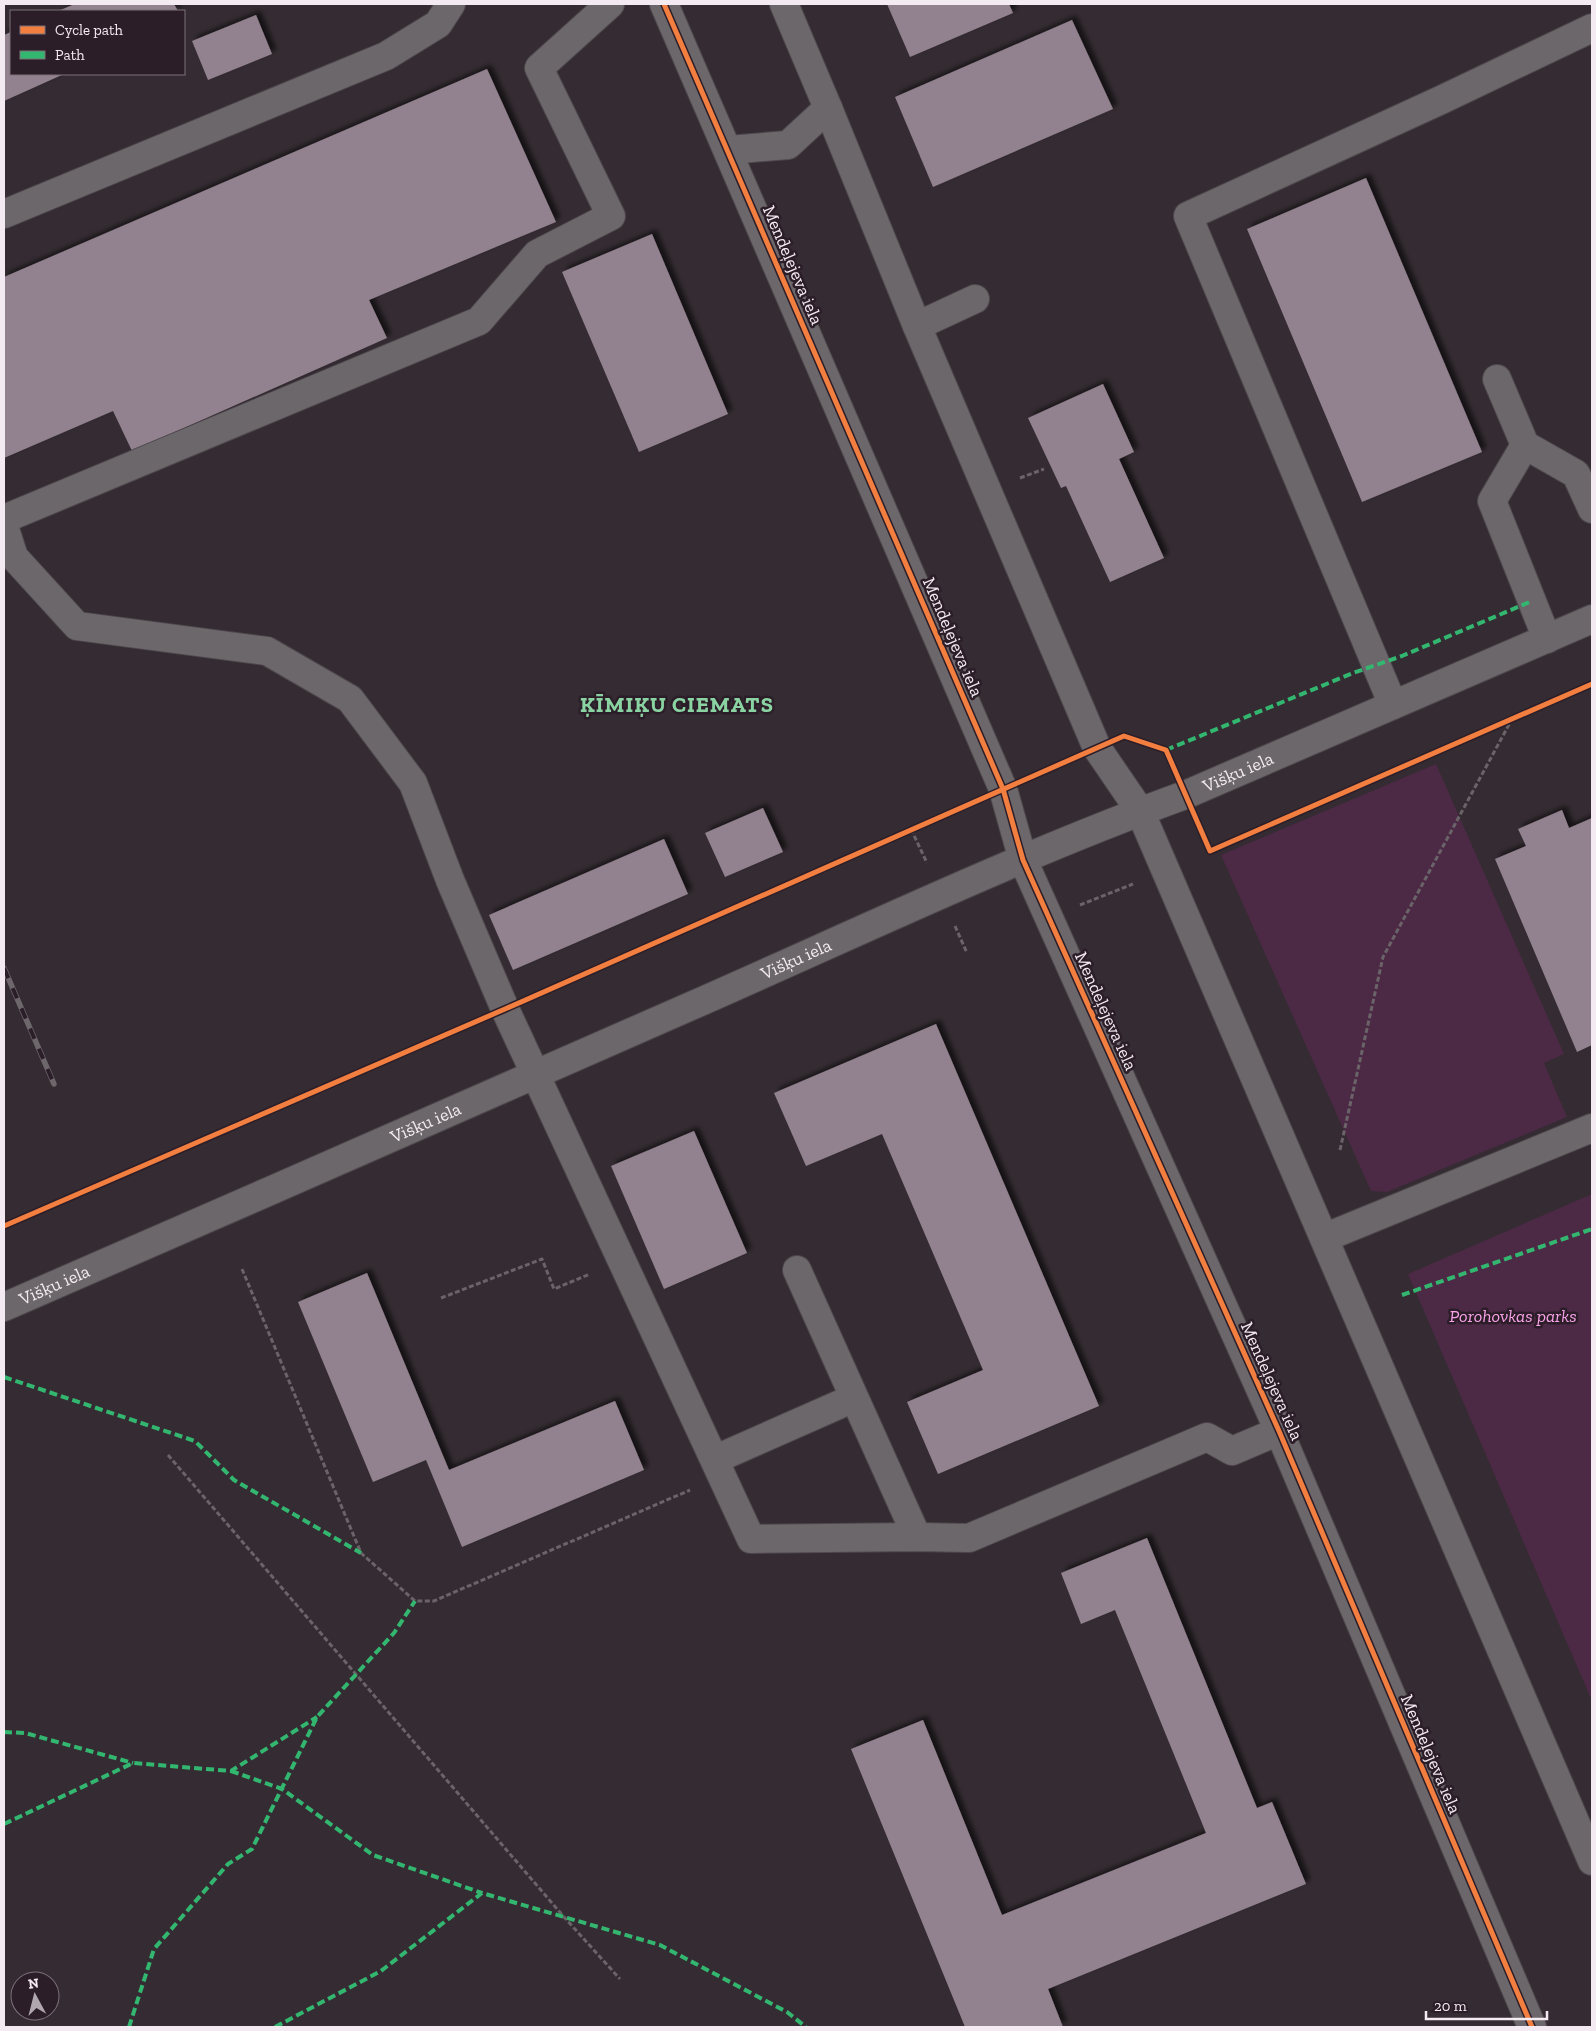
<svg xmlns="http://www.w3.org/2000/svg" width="1596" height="2031" viewBox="0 0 1596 2031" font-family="'Zilla Slab',serif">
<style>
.green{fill:#4c2945}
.building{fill:#92818e;filter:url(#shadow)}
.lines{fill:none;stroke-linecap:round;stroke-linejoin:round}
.minor-casing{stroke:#4e484d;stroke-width:30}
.path{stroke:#6a6368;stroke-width:3;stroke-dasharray:5 2.5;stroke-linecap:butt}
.minor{stroke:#6c676b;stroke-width:28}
.rail-casing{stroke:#6d676c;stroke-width:5.5}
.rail{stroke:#2c1e29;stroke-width:4;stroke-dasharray:11;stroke-linecap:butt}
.quiet{stroke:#33b770;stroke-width:4;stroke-dasharray:8 4;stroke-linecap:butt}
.cycleway-casing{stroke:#2c1e29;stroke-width:8}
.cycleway{stroke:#f27e40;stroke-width:5}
.labels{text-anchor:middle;stroke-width:5;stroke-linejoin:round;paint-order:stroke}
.street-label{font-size:18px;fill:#f4eaf2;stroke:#2c1e29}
.park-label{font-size:18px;font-style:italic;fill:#faa2e8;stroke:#2c1e29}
.district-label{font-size:22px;font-weight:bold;letter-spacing:1px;fill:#8ad3a2;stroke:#2c1e29}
</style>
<defs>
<filter id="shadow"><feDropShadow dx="4.5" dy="-4.5" stdDeviation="2.5" flood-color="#0009"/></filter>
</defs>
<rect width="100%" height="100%" fill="#342c32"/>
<g class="green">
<polygon points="1436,764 1564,1054 1544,1063 1567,1117 1387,1192 1371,1191 1221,855"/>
<polygon points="1592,1194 1592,1701 1408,1274"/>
</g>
<g class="building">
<polygon points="75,4 174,4 178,11 58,11"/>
<polygon points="887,4 1009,4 1013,13 910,57"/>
<polygon points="256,15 272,54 208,80 192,41"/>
<polygon points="1072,20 1113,109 933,187 895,97"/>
<polygon points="11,32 11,74 64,74 4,101 4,35"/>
<polygon points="487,69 556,222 369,300 387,338 132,451 113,411 4,458 4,277"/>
<polygon points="1366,178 1482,452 1362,502 1247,229"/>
<polygon points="652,234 728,414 639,452 562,272"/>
<polygon points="1103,384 1134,452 1119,459 1164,558 1110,582 1066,486 1061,488 1028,418"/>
<polygon points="763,808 783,852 725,877 705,833"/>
<polygon points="1562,810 1569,828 1592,818 1592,1045 1577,1052 1495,859 1526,846 1518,829"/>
<polygon points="664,839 688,894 513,970 489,915"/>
<polygon points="936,1024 1099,1406 938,1474 907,1402 983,1370 882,1134 806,1166 774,1093"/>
<polygon points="694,1131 747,1253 664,1289 611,1166"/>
<polygon points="367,1273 449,1470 615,1401 644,1470 462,1547 426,1460 373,1482 298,1302"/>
<polygon points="1147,1538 1257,1808 1272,1802 1306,1884 1048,1989 1063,2027 965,2027 851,1749 923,1720 1002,1915 1206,1833 1115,1610 1081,1624 1061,1573"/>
</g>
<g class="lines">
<g class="minor-casing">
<g id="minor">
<polyline points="664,4 1003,789 1023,860 1279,1431 1532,2027"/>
<polyline points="784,4 828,108 917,326 1097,748 1140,811 1592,1861"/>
<polyline points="728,150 788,145 828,108"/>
<polyline points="4,214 386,56 438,24 451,4"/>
<polyline points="917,326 975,299"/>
<polyline points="1497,379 1525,445 1576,474 1592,509"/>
<polyline points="1525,445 1492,501 1547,639"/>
<polyline points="4,519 479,321 537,254 611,216 539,68 610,4"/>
<polyline points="4,526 14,557 77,626 267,651 350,699 413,783 450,880 505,1009 751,1539 917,1537 969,1538 1207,1437 1232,1451 1279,1431"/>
<polyline points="1393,705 1188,216 1441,100 1592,28"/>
<polyline points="1324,1238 1592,1128"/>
<polyline points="797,1270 917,1537"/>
<path id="s1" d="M4,1307C233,1207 463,1107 691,1006C855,934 1017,856 1185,795L1592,619"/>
<polyline points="716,1459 854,1398"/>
</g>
</g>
<g class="path">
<polyline points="1020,478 1044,469"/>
<polyline points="1035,775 1066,761"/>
<polyline points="911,829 927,863"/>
<polyline points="1080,905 1133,884"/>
<polyline points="955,926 967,953"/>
<polyline points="1340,1150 1383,957 1512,719"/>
<polyline points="242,1269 361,1553 415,1601 434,1601 690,1490"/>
<polyline points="441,1298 542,1259 554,1289 590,1274"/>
<polyline points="168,1455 564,1917 620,1979"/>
</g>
<use href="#minor" class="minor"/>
<g class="rail-casing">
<polyline id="rail" points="4,968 54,1084"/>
</g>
<use href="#rail" class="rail"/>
<g class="quiet">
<polyline points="1166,750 1353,673 1402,656 1532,601"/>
<polyline points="1402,1295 1592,1229"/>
<polyline points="4,1377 195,1441 234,1480 361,1553"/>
<polyline points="4,1732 25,1733 133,1763"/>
<polyline points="231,1771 282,1789 373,1855 482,1893"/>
<polyline points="4,1824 133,1763 231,1771 317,1717"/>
<polyline points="129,2027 154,1949 228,1864 252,1849 317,1717 394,1633 415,1601"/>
<polyline points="275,2027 381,1971 482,1893 660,1945 787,2012 806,2027"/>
</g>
<g class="cycleway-casing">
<g id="cycleway">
<polyline points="664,4 1003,789 1023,860 1279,1431 1532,2027"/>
<polyline points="4,1226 505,1009 1124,736 1166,750 1210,851 1592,684"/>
</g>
</g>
<use href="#cycleway" class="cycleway"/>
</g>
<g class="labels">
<g class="street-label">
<text transform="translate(793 265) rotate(67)" y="6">Mendeļejeva iela</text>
<text transform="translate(953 637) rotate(67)" y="6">Mendeļejeva iela</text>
<text dy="6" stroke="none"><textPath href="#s1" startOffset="1345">Višķu iela</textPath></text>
<text dy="6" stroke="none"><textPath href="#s1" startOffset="865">Višķu iela</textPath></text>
<text transform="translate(1106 1011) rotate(66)" y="6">Mendeļejeva iela</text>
<text dy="6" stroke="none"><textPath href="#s1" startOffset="460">Višķu iela</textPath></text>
<text dy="6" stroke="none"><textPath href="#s1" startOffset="55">Višķu iela</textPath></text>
<text transform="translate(1272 1381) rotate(66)" y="6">Mendeļejeva iela</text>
<text transform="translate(1431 1754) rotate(67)" y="6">Mendeļejeva iela</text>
</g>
<g class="park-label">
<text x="1513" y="1322">Porohovkas parks</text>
</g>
<g class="district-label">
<text x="677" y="712">ĶĪMIĶU CIEMATS</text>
</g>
</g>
<rect width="1596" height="2031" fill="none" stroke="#f4eaf2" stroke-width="10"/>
<rect x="10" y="10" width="175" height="65" fill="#2c1e29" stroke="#7c7079"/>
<rect x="20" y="26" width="25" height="8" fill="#f27e40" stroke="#7c7079"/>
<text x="55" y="35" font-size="15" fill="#f4eaf2">Cycle path</text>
<rect x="20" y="51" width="25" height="8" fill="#33b770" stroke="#7c7079"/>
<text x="55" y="60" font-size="15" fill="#f4eaf2">Path</text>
<g transform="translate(35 1996) rotate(353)"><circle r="24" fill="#2c1e29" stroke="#7c7079"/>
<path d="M0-4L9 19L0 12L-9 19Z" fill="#b1a8af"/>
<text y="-8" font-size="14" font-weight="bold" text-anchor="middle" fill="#f4eaf2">N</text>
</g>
<path d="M1426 2011v8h121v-8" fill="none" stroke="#f4eaf2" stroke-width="2.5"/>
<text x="1434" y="2011" font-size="15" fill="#f4eaf2" stroke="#2c1e29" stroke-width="4" paint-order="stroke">20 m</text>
</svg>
